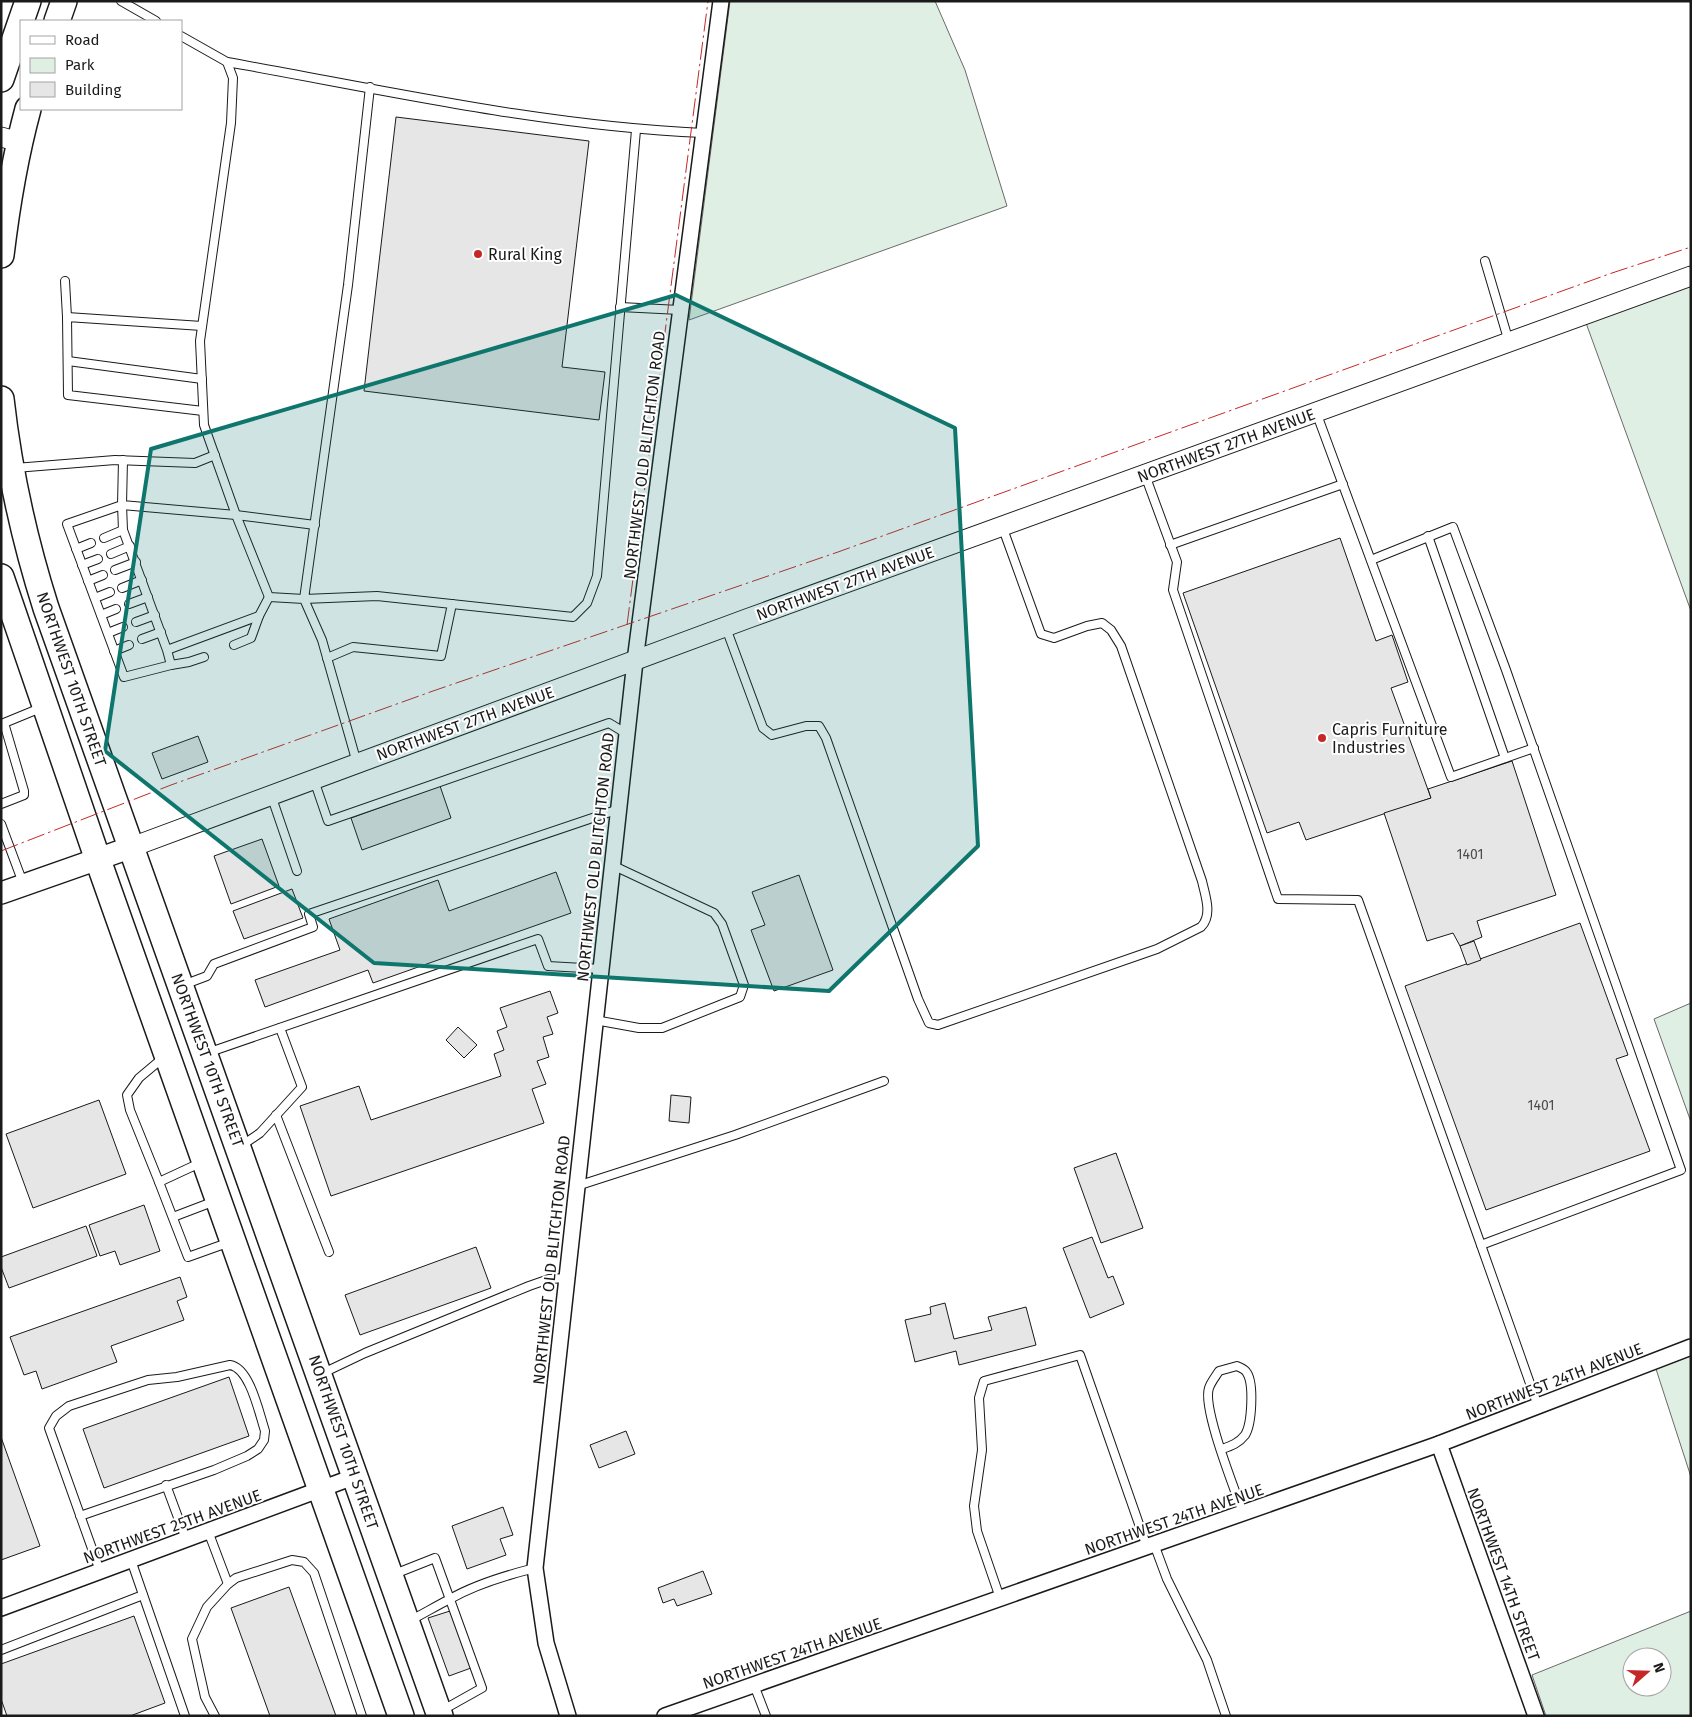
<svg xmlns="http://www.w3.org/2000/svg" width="1692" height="1717" viewBox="0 0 1692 1717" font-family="'Fira Sans',sans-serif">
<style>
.green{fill:#e0efe3;stroke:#6a6a6a;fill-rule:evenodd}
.building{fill:#e6e6e6;stroke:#1a1a1a}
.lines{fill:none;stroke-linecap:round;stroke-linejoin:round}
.service-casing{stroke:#1a1a1a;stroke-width:10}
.minor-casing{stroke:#1a1a1a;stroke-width:18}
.tertiary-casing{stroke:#1a1a1a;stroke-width:21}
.secondary-casing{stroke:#1a1a1a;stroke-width:24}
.trunk-casing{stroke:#1a1a1a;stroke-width:28}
.service{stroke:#fff;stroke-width:8}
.minor{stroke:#fff;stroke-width:15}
.tertiary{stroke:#fff;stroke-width:19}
.secondary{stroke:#fff;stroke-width:21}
.trunk{stroke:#fff;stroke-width:25}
.power{stroke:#c62828;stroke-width:1;stroke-dasharray:18 4 2.5 4;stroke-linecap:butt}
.marked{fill:#0f766e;fill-opacity:0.2;stroke:#0f766e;stroke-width:4;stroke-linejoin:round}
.poi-dot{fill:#c62828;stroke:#fff;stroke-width:2}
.labels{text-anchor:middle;stroke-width:4;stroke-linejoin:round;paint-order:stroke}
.number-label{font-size:14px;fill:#4d4d4d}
.poi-label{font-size:16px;fill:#1a1a1a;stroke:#fff;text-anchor:start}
.street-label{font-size:16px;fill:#1a1a1a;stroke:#fff}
</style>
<rect width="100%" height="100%" fill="#fff"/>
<g class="green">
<polygon points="730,1 935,1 965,70 1007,206 689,320"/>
<polygon points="1691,285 1691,611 1586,323"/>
<polygon points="1691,1003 1691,1122 1654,1019"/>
<polygon points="1691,1356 1691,1477 1656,1369"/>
<path d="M1691,1611V1716H1546L1532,1675ZM1632,1657H1662V1687H1632Z"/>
</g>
<g class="building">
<polygon points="396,117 589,141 562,367 605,372 599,420 364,391"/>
<polygon points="1340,538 1376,641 1392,635 1408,682 1391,688 1431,798 1306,840 1299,822 1267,833 1183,593"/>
<polygon points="198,736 208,762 162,779 152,753"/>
<polygon points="1512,761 1556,895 1477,921 1482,937 1460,946 1453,933 1427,941 1384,813 1431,798 1428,789"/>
<polygon points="440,786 451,818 362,850 351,818"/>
<polygon points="262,839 279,886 231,904 214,856"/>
<polygon points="556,872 571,913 373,983 368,970 265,1007 255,980 340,950 329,919 438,880 449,911"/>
<polygon points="799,875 833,970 774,991 751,930 765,925 752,892"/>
<polygon points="292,889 303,918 244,939 233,911"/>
<polygon points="1580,923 1628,1055 1616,1059 1650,1151 1486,1210 1405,986"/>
<polygon points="1474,941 1481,960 1467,965 1460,946"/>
<polygon points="550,991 558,1013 547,1017 553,1034 543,1037 549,1057 537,1061 546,1084 532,1089 544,1123 331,1196 300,1106 359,1086 371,1120 501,1076 494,1054 504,1050 497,1031 507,1027 500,1008"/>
<polygon points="458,1027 477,1045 464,1058 446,1040"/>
<polygon points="671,1095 691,1097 689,1123 669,1121"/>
<polygon points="99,1100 126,1174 33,1208 6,1134"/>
<polygon points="1116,1153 1143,1228 1101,1243 1074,1168"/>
<polygon points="144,1205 160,1251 120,1265 115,1251 100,1256 89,1225"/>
<polygon points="86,1226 97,1256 9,1288 1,1267 1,1257"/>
<polygon points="1092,1237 1108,1278 1113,1276 1124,1304 1090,1318 1063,1248"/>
<polygon points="476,1247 491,1288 360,1335 345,1295"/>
<polygon points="180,1277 187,1297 177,1301 184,1320 111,1346 117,1362 42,1389 36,1371 24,1375 10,1337"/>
<polygon points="945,1303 954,1339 992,1330 988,1317 1026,1307 1036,1345 959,1365 956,1351 915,1362 905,1320 931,1314 930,1307"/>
<polygon points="229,1377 249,1436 104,1488 83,1429"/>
<polygon points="626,1431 635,1454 599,1468 590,1445"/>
<polygon points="1,1437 40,1546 1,1560"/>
<polygon points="503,1507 513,1535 500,1539 506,1555 467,1569 452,1526"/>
<polygon points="703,1571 712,1594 677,1606 674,1599 663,1603 658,1588"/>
<polygon points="289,1587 336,1716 270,1716 231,1608"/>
<polygon points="450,1611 471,1668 449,1676 428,1618"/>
<polygon points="134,1616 165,1703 130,1716 7,1716 1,1699 1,1664"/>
</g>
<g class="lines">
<g class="service-casing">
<g id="service">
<polyline points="121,1 156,21"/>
<polyline points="181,36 227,62 233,78 231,123 200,341 204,425 236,515 269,597 304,599 322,640 357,763"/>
<path d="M227,62C385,90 543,126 703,133"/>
<polyline points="370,87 348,285 304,599 377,596 573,617 587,603 597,576 636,130"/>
<polyline points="1485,261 1509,342"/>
<polyline points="65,281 67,317"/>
<polyline points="620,307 680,310"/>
<polyline points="202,326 67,317 68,395 203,411"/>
<polyline points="68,361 202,379"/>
<polyline points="1316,412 1451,777 1534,748"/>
<polyline points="123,460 122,505 236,515 315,525"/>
<polyline points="15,468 115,460 195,463 215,455"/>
<polyline points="1145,475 1177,562 1173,590 1278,899 1358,900 1481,1245 1681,1170 1506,670 1453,527 1371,560"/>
<polyline points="1428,536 1505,758"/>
<polyline points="104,538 123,530"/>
<polyline points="1170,545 1343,484"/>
<polyline points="76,549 91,543"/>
<polyline points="111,554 130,546"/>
<polyline points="82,565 98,559"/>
<polyline points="115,570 136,562"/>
<polyline points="88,581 103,575"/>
<polyline points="122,588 142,580"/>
<polyline points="95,598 110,592"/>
<polyline points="129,604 148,597"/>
<polyline points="101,615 116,609"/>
<polyline points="136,622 155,615"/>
<path d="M726,628L763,728L772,735L806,726H819L826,738L918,999L929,1023L938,1025L1157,949L1201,927C1213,915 1205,895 1202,881L1121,646L1111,630L1102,623L1087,626L1054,638L1041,634L1002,526"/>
<polyline points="108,633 123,627"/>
<polyline points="142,639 161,632"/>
<polyline points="234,645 251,638 259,616"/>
<polyline points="167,650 123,530 122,505 67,524 124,677 171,665 167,650 259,616 269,597"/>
<polyline points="114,651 129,645"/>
<polyline points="327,658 353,647 441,656 452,604"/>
<polyline points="171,665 189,662 204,657"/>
<polyline points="314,780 328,821 609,723 627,734"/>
<polyline points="271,795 297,871"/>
<polyline points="1,804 24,795 24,791 4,723 43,707"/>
<polyline points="1,824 23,883"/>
<polyline points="183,985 207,976 214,964 313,927 309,914 619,809"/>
<polyline points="595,1020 639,1028 662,1028 740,997 744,985 722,924 714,913 612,865"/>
<polyline points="207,1053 538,939 548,966 601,969"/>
<polyline points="164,1057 139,1078 127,1095 130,1110 159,1182 200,1163"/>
<polyline points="276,1115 329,1252"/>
<polyline points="241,1146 260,1133 302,1087 280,1028"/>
<polyline points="159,1182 188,1257 230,1242"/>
<polyline points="577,1186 735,1135 884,1081"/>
<polyline points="173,1217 215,1201"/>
<polyline points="1481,1245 1538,1406"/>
<polyline points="323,1373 365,1353 529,1286 549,1279 567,1278"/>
<path d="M1222,1449C1231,1446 1239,1443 1245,1435C1252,1424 1254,1384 1247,1373C1245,1369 1241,1368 1237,1366L1219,1371C1216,1376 1211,1382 1209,1388C1202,1408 1235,1490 1243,1513"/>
<polyline points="166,1485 186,1539"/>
<path d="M80,1516L214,1470L247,1456L258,1449L264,1440L265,1431C259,1413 250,1368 230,1365L177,1377L148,1380L69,1406L56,1416L49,1428L100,1571"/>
<polyline points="208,1531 228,1584"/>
<polyline points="1154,1544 1167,1579 1207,1660 1226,1716"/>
<polyline points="131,1560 185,1716"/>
<polyline points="392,1575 435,1558 482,1688 441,1711"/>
<polyline points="1000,1598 977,1531 974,1506 982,1450 979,1398 984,1381 1080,1355 1147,1547"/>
<path d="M409,1621C423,1614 436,1606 450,1599C476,1584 507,1575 535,1568"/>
<polyline points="1,1650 143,1595"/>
<polyline points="754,1685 766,1716"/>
<polyline points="215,1716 205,1697 192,1639 207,1607 228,1584 236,1578 292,1560 304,1562 314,1573 362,1716"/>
</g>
</g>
<g class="minor-casing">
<g id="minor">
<polyline points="1439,1444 1536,1716"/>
<polyline points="1,1608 356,1476"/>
<polyline points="568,1716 546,1643 535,1568 635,661 721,1"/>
<polyline points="665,1716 1439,1444 1691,1347"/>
</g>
</g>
<g class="tertiary-casing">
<g id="tertiary">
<polyline points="1,137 19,142"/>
<polyline points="132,847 749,618 1691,276"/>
</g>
</g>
<g class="secondary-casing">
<polyline id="secondary" points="1,893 132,847"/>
</g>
<g class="trunk-casing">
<g id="trunk">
<polyline points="57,21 64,1"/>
<polyline points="1,79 28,1"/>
<path d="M1,255C7,205 15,157 28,109"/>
<path d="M1,399C9,470 24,539 46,608L440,1716"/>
<polyline points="1,577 98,860 401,1716"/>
</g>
</g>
<use href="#service" class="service"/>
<use href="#minor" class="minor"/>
<use href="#tertiary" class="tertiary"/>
<use href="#secondary" class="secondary"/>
<use href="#trunk" class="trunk"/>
<g class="power">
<polyline points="627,625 708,1"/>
<polyline points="1,851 171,785 433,691 838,552 1612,273 1691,247"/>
</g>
</g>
<path class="marked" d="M676,295L955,428L978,846L829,991L374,963L105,751L151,449Z"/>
<g class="poi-dot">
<circle cx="478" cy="254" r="5"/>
<circle cx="1322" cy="738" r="5"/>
</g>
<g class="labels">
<g class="number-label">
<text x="1470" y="859">1401</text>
<text x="1541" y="1110">1401</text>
</g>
<g class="poi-label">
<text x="488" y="260">Rural King</text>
<text x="1332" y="735">Capris Furniture<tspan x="1332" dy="18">Industries</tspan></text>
</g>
<g class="street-label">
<text transform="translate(1226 445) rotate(-20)" y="6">NORTHWEST 27TH AVENUE</text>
<text transform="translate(644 455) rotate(-83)" y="6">NORTHWEST OLD BLITCHTON ROAD</text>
<text transform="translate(845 583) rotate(-20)" y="6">NORTHWEST 27TH AVENUE</text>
<text transform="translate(72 679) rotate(71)" y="6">NORTHWEST 10TH STREET</text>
<text transform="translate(465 723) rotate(-20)" y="6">NORTHWEST 27TH AVENUE</text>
<text transform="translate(595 857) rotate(-84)" y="6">NORTHWEST OLD BLITCHTON ROAD</text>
<text transform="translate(208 1060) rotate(70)" y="6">NORTHWEST 10TH STREET</text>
<text transform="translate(551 1260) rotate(-84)" y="6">NORTHWEST OLD BLITCHTON ROAD</text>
<text transform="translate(1554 1381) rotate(-21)" y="6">NORTHWEST 24TH AVENUE</text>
<text transform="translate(344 1442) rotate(71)" y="6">NORTHWEST 10TH STREET</text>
<text transform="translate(1174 1519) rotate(-19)" y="6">NORTHWEST 24TH AVENUE</text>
<text transform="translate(172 1526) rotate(-20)" y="6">NORTHWEST 25TH AVENUE</text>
<text transform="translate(1504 1574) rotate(70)" y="6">NORTHWEST 14TH STREET</text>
<text transform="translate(792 1653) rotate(-19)" y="6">NORTHWEST 24TH AVENUE</text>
</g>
</g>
<rect width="1692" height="1717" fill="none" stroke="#1a1a1a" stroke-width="5"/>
<rect x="20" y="20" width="162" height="90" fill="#ffffff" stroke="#a3a3a3"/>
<rect x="30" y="36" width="25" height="8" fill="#ffffff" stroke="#a3a3a3"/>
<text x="65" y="45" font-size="15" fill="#1a1a1a">Road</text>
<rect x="30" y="58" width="25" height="15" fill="#e0efe3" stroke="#a3a3a3"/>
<text x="65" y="70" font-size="15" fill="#1a1a1a">Park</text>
<rect x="30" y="82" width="25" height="15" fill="#e6e6e6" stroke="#a3a3a3"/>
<text x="65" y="95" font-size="15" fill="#1a1a1a">Building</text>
<g transform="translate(1647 1672) rotate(70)"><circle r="24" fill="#ffffff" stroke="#a3a3a3"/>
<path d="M0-4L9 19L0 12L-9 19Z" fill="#c62828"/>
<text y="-8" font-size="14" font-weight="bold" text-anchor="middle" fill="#1a1a1a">N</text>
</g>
</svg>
